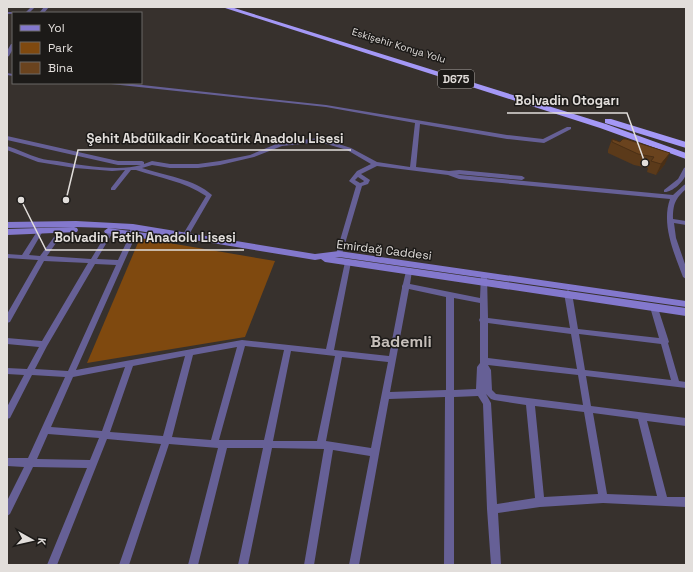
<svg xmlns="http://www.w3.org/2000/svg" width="693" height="572" viewBox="0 0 693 572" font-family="'Space Grotesk',sans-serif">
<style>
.green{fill:#7f490f}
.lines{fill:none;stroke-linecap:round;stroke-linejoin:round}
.minor{fill:#666096;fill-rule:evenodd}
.tertiary{fill:#666096;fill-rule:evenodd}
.secondary{fill:#8378cd;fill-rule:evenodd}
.trunk{fill:#a498f6;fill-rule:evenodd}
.wall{fill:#5b3a1a}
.shaded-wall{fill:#4a2f15}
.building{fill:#6a431e;stroke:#4a2f15}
.labels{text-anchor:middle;stroke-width:3;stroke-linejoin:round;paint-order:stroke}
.far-street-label{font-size:10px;fill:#e2dedb;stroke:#1c1a18}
.shield{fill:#1c1a18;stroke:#a7a3a0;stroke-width:1}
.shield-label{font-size:11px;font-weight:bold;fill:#e2dedb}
.street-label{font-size:12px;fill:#e2dedb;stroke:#1c1a18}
.district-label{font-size:16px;font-weight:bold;fill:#c6bfba;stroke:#1c1a18}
.leader{fill:none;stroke:#e2dedb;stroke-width:1.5}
.callout-dot{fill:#e2dedb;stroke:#1c1a18;stroke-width:1.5}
.callout-label{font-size:13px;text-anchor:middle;font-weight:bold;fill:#e2dedb;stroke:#1c1a18;stroke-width:3;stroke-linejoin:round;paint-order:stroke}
</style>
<rect width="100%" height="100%" fill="#37312d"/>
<polygon class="green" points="140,238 275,261 245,337 87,363"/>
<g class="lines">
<g class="minor">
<polygon points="31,7 35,7 29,13 7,14 7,12 26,12"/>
<polygon points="7,73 13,74 13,76 7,75"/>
<path d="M109,83H124L326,105L507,135L543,139L567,127H571V129L544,143L507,139L420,124L416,167L449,171L459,170L522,176L525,178L522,180L457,174L460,175L673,195L684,185L686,184V189C675,199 673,204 673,219L686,221V225L674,223L676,238L686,267V279L683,277C674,253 661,224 670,199L459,179L448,175L377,166L361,174L370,180L368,184L362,186L342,254L341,256H337L336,254L356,186L349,181L357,171L371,164L347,150L320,142L282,146L254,157L220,165L198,168H170L152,165L142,168C163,175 195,179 212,195L187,238H183L182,236L206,196C184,181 159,178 136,170H131L115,190H111V188L125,170L112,171L75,168L38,162L7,150V146C18,149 28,155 39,158C45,160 51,160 57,161C80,165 119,172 141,165H118L7,140V136L118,161H142L144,162V164L152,161L170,164H198L220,161L250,155L281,142L320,138L351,148L377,162L410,167L415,123L326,107L111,84ZM358,177L364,181L363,182L360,183L355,180Z"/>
<path d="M686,167C686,170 687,172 686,174C684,182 671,193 664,192V190L678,179L684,168Z"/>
<path d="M133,225L136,227V235L76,370L242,340L326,349L345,262L348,260L351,262L334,350L389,356L402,288V286L403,284L406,271L409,269L412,271L410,284L480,298L481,276L484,274H486L487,276L488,318L570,328L564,293L568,290L572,293L578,329L659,338L650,307L651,305H657L669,342L668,343L679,381L686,382V388L586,376L591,406L686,418V426L647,421L667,497H686V507L603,503L540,507L498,513L501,565H491L487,509L483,404L478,396L454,397V565H444L445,397L389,399L359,565H349L370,456L333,450L314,565H304L324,449L272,448L248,565H238L263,448H227L198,565H188L218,448L169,444L129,565H119L161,444L107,439L57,565H47L87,468L33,467L10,514L7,516V501L24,467L7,466V458H28L65,377L32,375L10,418L7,419V407L24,375L7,374V368L27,369L39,347L7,344V338L42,341L88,263L44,261L10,322L7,323V314L38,260L7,258V254L22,255L38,230L40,229L43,231L29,255L40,256L60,229L62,228L65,230L47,256L91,259L108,231L110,230L113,232L97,259L118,260L130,235V227ZM95,264L116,265L68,371L35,369L47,346ZM409,289L446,297V390L390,392ZM454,298L480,303V318L479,320L480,322V363L477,367L476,389L454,390ZM488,323L571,334L577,369L488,358ZM579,334L661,344L671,380L585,370ZM245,346L284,350L264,440H219ZM237,347L211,440L172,437L193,355ZM291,351L335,356L317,441H273ZM185,356L163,436L110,432L133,366ZM342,357L388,362L371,448L326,441ZM488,365L578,375L583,405L496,394L492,390L491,370ZM125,367L102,431L51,427L73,377ZM486,394L491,399L494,400L526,405L535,498L497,504L491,403ZM535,406L584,412L598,494L544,497ZM593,413L638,419L657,496L607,494ZM48,434L99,438L90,460L37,459Z"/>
</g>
<g class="tertiary">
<polygon points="44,7 49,7 44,13 39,13"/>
<polygon points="11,44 13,44 13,49 9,56 7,57 7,51"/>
</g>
<g class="secondary">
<polygon points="76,221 133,224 315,254 339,251 686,301 686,307 339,257 335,257 686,308 686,316 325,262 321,259 315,260 133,230 108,228 167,236 171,239 167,242 105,233 104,231 108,228 76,227 7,228 7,222"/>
<polygon points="74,227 77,228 78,230 77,232 7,235 7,229"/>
</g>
<g class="trunk">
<polygon points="222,7 231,7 606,124 686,153 686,159 600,128"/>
<polygon points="605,119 611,119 686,142 686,148 605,123"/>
</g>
</g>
<polygon class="wall" points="612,139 620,142 623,139 665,164 656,175 647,172 648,168 634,165 608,153 608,150"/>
<polygon class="shaded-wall" points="670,153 665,164 656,175 661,164"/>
<polygon class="building" points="612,139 620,142 623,139 626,139 670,153 661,164 651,161 654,157 638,154 612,142"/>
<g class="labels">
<g class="far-street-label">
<text transform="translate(399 45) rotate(17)" y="4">Eskişehir Konya Yolu</text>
</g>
<rect class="shield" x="438" y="70" width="36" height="18" rx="3"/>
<g class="shield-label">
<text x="456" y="83">D675</text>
</g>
<g class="street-label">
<text transform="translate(384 250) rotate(7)" y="4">Emirdağ Caddesi</text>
</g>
<g class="district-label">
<text x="401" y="347">Bademli</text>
</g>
</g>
<path class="leader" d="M645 163L627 113H507M66 200L78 150H351M21 200L46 250H244"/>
<g class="callout-dot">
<circle cx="645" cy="163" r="4"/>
<circle cx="66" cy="200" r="4"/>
<circle cx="21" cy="200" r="4"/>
</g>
<g class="callout-label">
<text x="567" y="105">Bolvadin Otogarı</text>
<text x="215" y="143">Şehit Abdülkadir Kocatürk Anadolu Lisesi</text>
<text x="145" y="242">Bolvadin Fatih Anadolu Lisesi</text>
</g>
<rect width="693" height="572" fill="none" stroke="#e2dedb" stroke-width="16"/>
<rect x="12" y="12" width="130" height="72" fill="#1c1a18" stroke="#6b6866"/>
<rect x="20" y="25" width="20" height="6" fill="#8378cd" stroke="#6b6866"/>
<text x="48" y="32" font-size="12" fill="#e2dedb">Yol</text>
<rect x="20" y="42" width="20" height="12" fill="#7f490f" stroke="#6b6866"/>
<text x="48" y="52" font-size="12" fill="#e2dedb">Park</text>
<rect x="20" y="62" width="20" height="12" fill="#6a431e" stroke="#6b6866"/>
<text x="48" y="72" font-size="12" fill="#e2dedb">Bina</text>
<g transform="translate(32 540) rotate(98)" stroke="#1c1a18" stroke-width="3" paint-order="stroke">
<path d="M0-3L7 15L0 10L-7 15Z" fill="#e2dedb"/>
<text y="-6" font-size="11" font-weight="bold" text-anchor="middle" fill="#e2dedb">K</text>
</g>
</svg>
